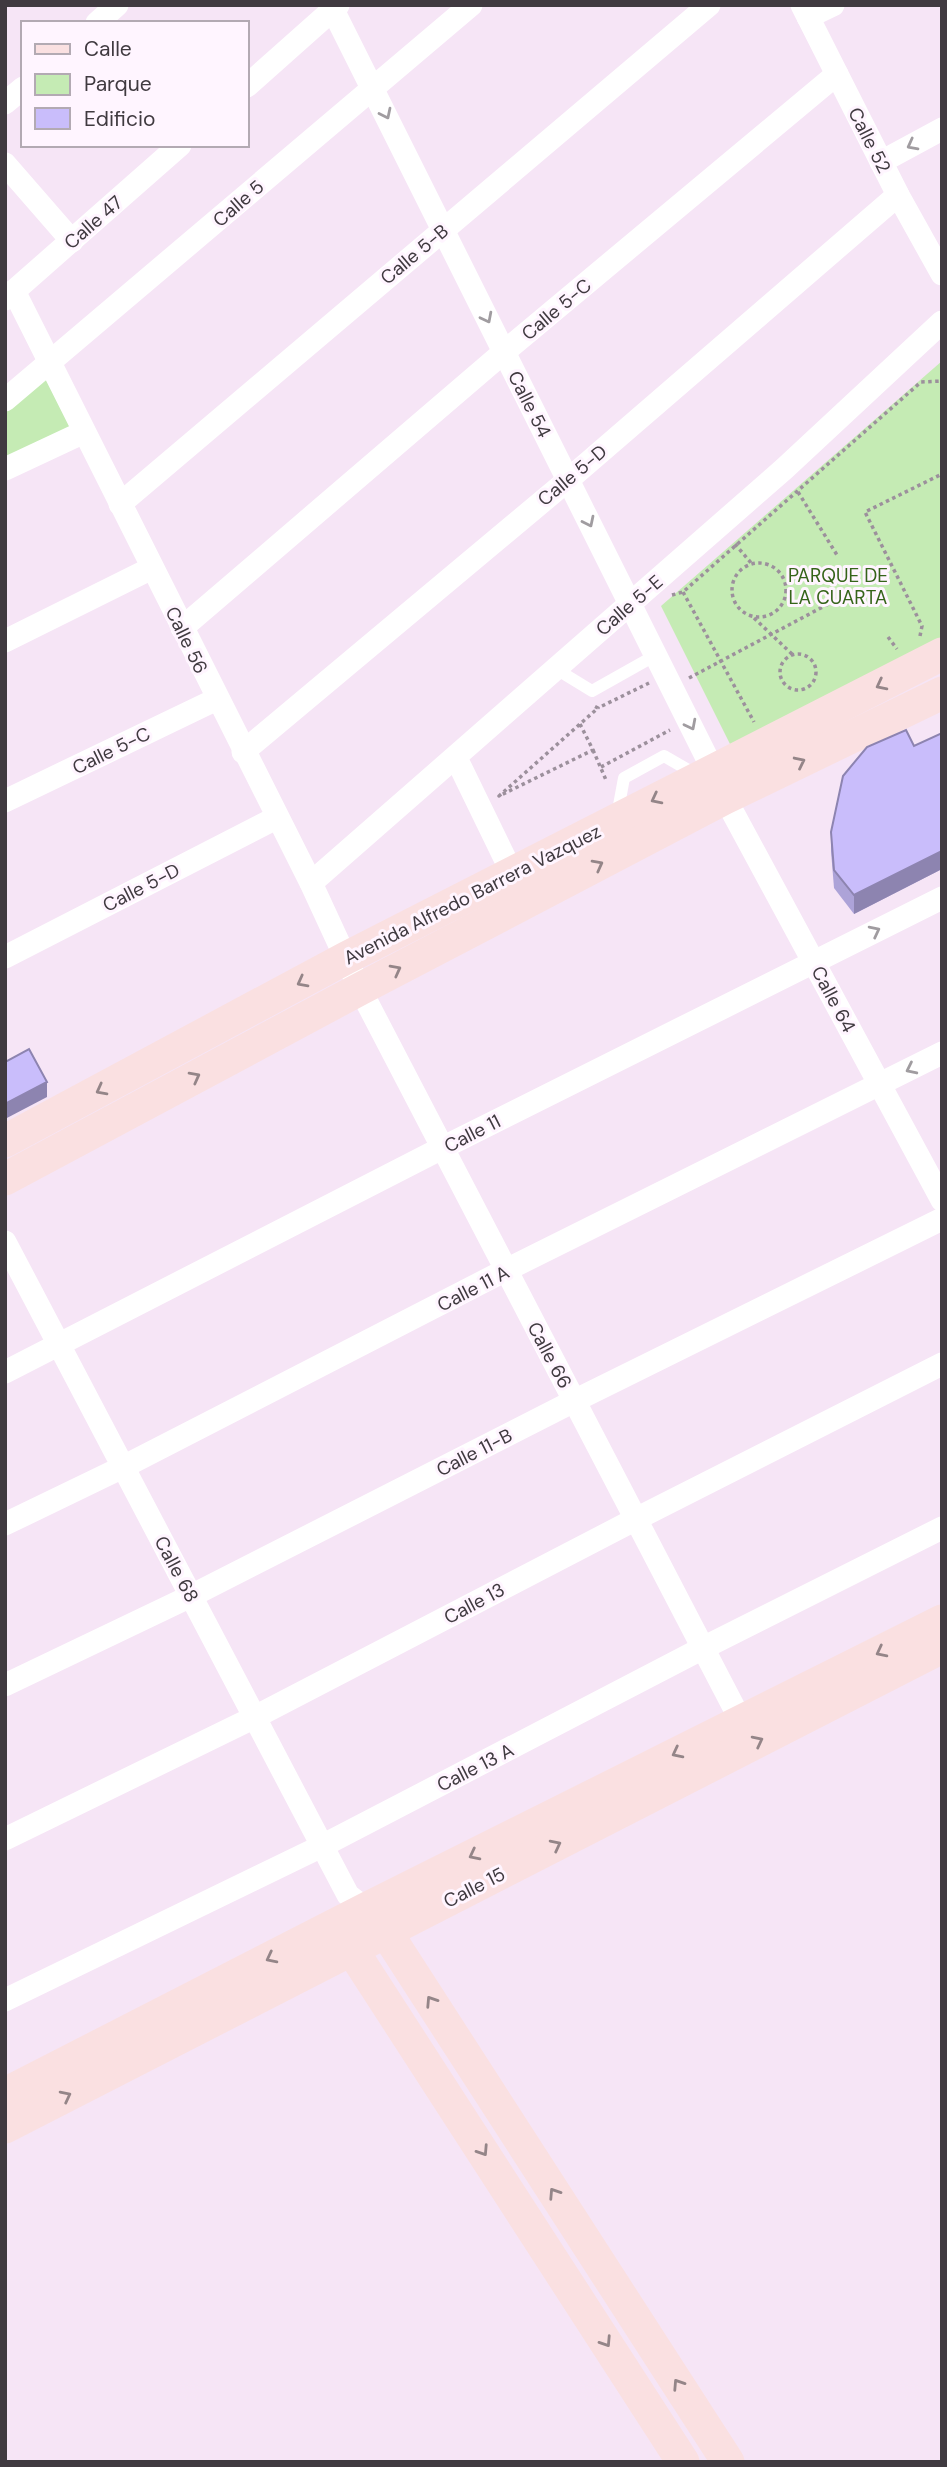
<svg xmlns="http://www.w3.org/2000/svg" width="947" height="2467" viewBox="0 0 947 2467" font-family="'DM Sans',sans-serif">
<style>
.green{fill:#c5ebb4}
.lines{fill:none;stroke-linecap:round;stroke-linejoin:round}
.path{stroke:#9c909c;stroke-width:3.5;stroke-dasharray:3.5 3.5;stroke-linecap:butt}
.lane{stroke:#fff;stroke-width:12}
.street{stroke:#fff;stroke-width:23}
.secondary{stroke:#fae0e1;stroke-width:33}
.wall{fill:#ada3d8}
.shaded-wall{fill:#8d84b0}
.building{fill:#c9bdfb;stroke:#8d84b0;stroke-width:2}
.oneway{stroke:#a09ca0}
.oneway2{stroke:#948588}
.labels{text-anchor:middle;stroke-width:6;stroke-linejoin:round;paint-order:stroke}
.street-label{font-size:19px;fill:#403a40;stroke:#fff5ff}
.park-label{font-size:19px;fill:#356419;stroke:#fff5ff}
</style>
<rect width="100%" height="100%" fill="#f6e5f6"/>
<g class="green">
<polygon points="942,361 942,649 734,752 661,606"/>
<polygon points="48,374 76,429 5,462 5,410"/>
</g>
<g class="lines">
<g class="path">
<polyline points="798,492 837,555"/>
<polyline points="735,544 752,564"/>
<circle cx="759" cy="590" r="27"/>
<polyline points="683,592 754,722"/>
<polyline points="672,595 683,592 921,382 942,381"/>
<polyline points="754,618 793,655"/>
<polyline points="920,636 922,626 865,512 942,474"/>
<polyline points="888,637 897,649"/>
<circle cx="798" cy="672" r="18"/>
<polyline points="689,678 832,602"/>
<polyline points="602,706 649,683"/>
<polyline points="580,724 593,750 499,796 598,708 594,706"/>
<polyline points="593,750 606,780"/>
<polyline points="601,767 670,730"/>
</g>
<g class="lane">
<polyline points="556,669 592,691 656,655"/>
<polyline points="617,816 624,778 664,756 697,775"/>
</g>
<g class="street">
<polyline points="802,5 898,195 942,274"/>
<polyline points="333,10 713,770 725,798 942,1200"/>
<polyline points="808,17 833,5"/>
<polyline points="97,23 117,5"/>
<polyline points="247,86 338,5"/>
<polyline points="5,103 23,88"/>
<polyline points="881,162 942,129"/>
<polyline points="5,164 72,241"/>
<polyline points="14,291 311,883 360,989 741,1721"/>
<polyline points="5,299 180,145"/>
<polyline points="5,400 471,5"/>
<polyline points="5,469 84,432"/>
<polyline points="120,504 709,5"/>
<polyline points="182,628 504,352 837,74"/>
<polyline points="5,641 152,568"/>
<polyline points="243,752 568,480 898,195"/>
<polyline points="454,759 460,766 512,873"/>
<polyline points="5,801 217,699"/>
<polyline points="311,883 784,469 942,322"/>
<polyline points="5,957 276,818"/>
<polyline points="5,1242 348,1895 366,1909"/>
<polyline points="5,1372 442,1148 942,898"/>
<polyline points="5,1524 123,1467 506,1270 942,1053"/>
<polyline points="5,1685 191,1596 574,1401 942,1219"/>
<polyline points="5,1839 255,1717 636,1519 942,1364"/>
<polyline points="5,2000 322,1846 703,1648 942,1528"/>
</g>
<g class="secondary">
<polyline points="5,1141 346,958 942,654"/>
<polyline points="5,1179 360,989 725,798 942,693"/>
<polyline points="372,1916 386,1932 728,2462"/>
<polyline points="348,1929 352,1950 683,2462"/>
<polyline points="5,2094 366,1909 942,1621"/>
<polyline points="5,2127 942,1647"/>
</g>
</g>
<polygon class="wall" points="942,733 942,869 854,914 834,888 831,851 831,832 914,746"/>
<g class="shaded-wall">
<polygon points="942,851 942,869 854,914 854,895"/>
<polygon points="47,1082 47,1097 5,1119 5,1104"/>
</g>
<g class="building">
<polygon points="906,730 914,746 942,733 942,851 854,895 834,870 831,832 843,776 867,747"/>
<polygon points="29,1049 47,1082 5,1104 5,1062"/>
</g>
<defs><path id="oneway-chevron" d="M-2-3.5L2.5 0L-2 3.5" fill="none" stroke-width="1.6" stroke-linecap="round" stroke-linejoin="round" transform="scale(1.75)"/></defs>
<g class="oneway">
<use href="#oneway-chevron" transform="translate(386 114) rotate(64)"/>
<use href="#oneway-chevron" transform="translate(912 145) rotate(152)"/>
<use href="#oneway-chevron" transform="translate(487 318) rotate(63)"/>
<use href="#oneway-chevron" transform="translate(589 522) rotate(64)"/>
<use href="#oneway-chevron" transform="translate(691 725) rotate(63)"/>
<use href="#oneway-chevron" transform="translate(875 931) rotate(-27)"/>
<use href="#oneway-chevron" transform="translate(911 1069) rotate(154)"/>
</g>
<g class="oneway2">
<use href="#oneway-chevron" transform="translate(881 685) rotate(153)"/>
<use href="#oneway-chevron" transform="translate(800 762) rotate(-26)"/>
<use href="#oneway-chevron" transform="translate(656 799) rotate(153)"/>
<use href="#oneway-chevron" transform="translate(598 865) rotate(-28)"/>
<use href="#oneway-chevron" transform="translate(396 970) rotate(-28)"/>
<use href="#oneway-chevron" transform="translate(302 982) rotate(152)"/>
<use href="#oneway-chevron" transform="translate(195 1077) rotate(-28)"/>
<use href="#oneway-chevron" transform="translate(101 1090) rotate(152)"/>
<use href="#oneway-chevron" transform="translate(881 1652) rotate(153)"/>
<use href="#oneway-chevron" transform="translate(758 1741) rotate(-27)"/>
<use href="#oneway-chevron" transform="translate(677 1753) rotate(153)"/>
<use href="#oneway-chevron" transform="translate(556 1845) rotate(-27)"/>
<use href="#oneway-chevron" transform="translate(474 1855) rotate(153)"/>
<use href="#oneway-chevron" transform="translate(271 1958) rotate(153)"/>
<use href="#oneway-chevron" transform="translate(431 2001) rotate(-123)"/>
<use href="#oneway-chevron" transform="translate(66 2096) rotate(-27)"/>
<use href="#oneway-chevron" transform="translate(483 2151) rotate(57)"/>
<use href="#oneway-chevron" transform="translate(554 2193) rotate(-123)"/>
<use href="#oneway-chevron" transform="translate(606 2342) rotate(57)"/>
<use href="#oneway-chevron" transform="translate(678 2384) rotate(-123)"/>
</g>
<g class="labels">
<g class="street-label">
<text transform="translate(870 140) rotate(63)" y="7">Calle 52</text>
<text transform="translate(238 203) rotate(-41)" y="7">Calle 5</text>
<text transform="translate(93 222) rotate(-41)" y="7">Calle 47</text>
<text transform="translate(414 254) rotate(-40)" y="7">Calle 5-B</text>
<text transform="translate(556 309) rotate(-40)" y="7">Calle 5-C</text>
<text transform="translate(530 404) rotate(63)" y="7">Calle 54</text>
<text transform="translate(572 475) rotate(-40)" y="7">Calle 5-D</text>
<text transform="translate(629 605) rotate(-41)" y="7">Calle 5-E</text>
<text transform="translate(187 640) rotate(64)" y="7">Calle 56</text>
<text transform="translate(111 750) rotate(-26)" y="7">Calle 5-C</text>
<text transform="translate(141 887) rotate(-27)" y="7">Calle 5-D</text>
<text transform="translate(472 894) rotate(-27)" y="7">Avenida Alfredo Barrera Vazquez</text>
<text transform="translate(834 999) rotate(62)" y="7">Calle 64</text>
<text transform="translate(472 1133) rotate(-27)" y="7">Calle 11</text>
<text transform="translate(473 1288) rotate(-27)" y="7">Calle 11 A</text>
<text transform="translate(550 1355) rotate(62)" y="7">Calle 66</text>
<text transform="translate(474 1452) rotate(-27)" y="7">Calle 11-B</text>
<text transform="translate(177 1569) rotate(62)" y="7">Calle 68</text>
<text transform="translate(474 1603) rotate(-28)" y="7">Calle 13</text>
<text transform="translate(475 1767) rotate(-27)" y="7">Calle 13 A</text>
<text transform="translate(474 1887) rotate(-27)" y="7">Calle 15</text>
</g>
<g class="park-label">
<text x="838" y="582">PARQUE DE<tspan x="838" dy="22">LA CUARTA</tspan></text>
</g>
</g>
<rect width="947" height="2467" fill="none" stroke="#403a40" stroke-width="14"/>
<rect x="21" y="21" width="228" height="126" fill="#fff5ff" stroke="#b3aab3" stroke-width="2"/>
<rect x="35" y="44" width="35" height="10" fill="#fae0e1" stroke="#b3aab3" stroke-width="2"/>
<text x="84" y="56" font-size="21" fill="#403a40">Calle</text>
<rect x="35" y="74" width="35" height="21" fill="#c5ebb4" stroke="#b3aab3" stroke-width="2"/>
<text x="84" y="91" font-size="21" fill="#403a40">Parque</text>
<rect x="35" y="108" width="35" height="21" fill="#c9bdfb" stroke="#b3aab3" stroke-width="2"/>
<text x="84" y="126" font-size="21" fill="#403a40">Edificio</text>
</svg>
